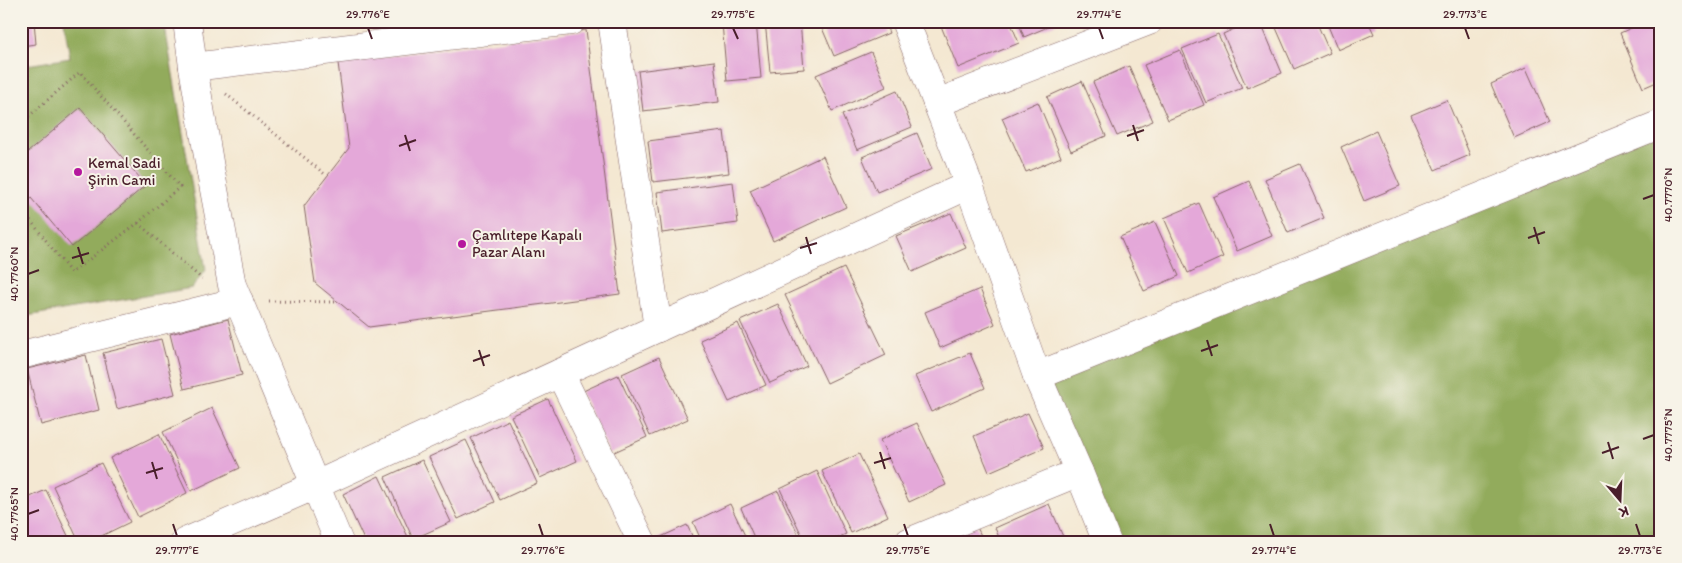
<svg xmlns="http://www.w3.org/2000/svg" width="1682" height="563" viewBox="0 0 1682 563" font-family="Itim,sans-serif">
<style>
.forest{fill:#92ab5c;stroke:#6e6544}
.building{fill:#e4a8d9}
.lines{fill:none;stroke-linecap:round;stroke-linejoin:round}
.street-casing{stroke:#866565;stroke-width:29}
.path{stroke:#866565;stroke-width:3;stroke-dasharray:1 4;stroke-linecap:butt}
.street{stroke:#fff;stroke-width:28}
.ticks{fill:none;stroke:#4a1f2b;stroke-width:2}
.poi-dot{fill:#b5179e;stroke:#f7f3e8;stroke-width:2}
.labels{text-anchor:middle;stroke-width:4;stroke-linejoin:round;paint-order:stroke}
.poi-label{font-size:15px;fill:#4a1f2b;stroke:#f7f3e8;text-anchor:start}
.neatline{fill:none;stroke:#4a1f2b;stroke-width:2}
.ticks-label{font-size:12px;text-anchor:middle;fill:#4a1f2b}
</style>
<rect width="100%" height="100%" fill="#f7f3e8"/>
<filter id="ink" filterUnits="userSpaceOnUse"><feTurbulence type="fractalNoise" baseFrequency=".02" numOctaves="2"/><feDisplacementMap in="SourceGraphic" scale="10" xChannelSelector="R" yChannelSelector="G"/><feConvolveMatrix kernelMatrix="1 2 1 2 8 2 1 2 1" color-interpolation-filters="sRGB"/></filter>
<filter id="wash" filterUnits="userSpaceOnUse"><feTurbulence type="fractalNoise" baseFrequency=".0096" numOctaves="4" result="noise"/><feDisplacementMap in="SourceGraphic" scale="20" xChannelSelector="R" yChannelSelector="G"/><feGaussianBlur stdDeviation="1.12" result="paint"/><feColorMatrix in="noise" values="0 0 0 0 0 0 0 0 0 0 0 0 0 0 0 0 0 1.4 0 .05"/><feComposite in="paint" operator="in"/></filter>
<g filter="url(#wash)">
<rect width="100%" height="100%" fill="#f4e8d2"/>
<g class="forest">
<polygon points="64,21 164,21 206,270 192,288 21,317 21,66 70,58"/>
<polygon points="1661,124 1661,542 1105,542 1037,376"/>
</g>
<g id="blocks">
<g class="building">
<polygon points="21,21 34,21 36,44 21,46"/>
<polygon points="756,21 761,78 727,81 722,23"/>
<polygon points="765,21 800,21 804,69 770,72"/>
<polygon points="819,21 884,21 889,33 834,56"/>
<polygon points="939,21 1010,21 1019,43 958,68"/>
<polygon points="1018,21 1062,21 1024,37"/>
<polygon points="1252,21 1260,21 1282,73 1247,88 1223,34"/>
<polygon points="1273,21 1316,21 1330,53 1294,69"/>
<polygon points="1326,21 1368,21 1374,34 1338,50"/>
<polygon points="1387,21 1401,21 1389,26"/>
<polygon points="1647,21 1657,21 1661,31 1661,80 1643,88 1620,33"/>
<polygon points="586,30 620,294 369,327 315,283 304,206 349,148 338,63"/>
<polygon points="1218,34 1242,88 1206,103 1182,49"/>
<polygon points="1180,50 1204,105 1168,120 1144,65"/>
<polygon points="871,52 886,87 832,111 816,75"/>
<polygon points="714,61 719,102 643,111 638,71"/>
<polygon points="1129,66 1153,121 1117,136 1093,82"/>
<polygon points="1526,68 1550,122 1514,138 1491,84"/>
<polygon points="1082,81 1106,136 1071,151 1047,97"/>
<polygon points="897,91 912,127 857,150 842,115"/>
<polygon points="1447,100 1470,155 1435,170 1411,115"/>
<polygon points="1038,102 1061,157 1026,172 1002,118"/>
<polygon points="80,108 146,185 72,247 21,186 21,158"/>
<polygon points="724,131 729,173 653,182 648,141"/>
<polygon points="1376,131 1400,186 1364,201 1341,147"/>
<polygon points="917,133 932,169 877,192 862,157"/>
<polygon points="823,156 846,207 773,241 750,190"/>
<polygon points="1300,164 1324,218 1288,233 1265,179"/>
<polygon points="1249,181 1272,236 1237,251 1213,197"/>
<polygon points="733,182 738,223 662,233 657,192"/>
<polygon points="1199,203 1223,257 1188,273 1164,218"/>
<polygon points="951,213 966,248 912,272 896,236"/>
<polygon points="1155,222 1179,276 1144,291 1120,237"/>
<polygon points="844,268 886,355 827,383 785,295"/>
<polygon points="980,289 995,324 940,348 925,312"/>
<polygon points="778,304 807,366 770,383 740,321"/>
<polygon points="228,319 242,375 184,389 170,334"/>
<polygon points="738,323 766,385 729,402 700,340"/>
<polygon points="161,339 175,394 117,409 103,353"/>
<polygon points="970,353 985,388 931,412 915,376"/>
<polygon points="86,355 99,410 41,425 27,369"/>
<polygon points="659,357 688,419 650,436 622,374"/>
<polygon points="618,375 647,437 610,454 581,392"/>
<polygon points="548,399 577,461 540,478 511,416"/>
<polygon points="212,408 240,468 191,491 163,432"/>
<polygon points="1028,413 1044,448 989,472 974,436"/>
<polygon points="508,420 537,483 500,500 471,438"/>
<polygon points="917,423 946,485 909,502 880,440"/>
<polygon points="159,434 187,493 138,517 110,458"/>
<polygon points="466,440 495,502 458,519 429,457"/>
<polygon points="859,454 888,516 851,533 822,471"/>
<polygon points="422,460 451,522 413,539 385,477"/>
<polygon points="101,463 130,522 89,542 79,542 53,486"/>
<polygon points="817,471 846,534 828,542 805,542 780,489"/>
<polygon points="379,476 409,539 403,542 365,542 343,494"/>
<polygon points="46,490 71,542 21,542 21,501"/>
<polygon points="778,491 802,542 756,542 741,508"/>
<polygon points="730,504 748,542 702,542 693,522"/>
<polygon points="1049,504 1064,539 1059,542 1001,542 995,528"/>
<polygon points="687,525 695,542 650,542"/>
<polygon points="976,525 984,542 941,542"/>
</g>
</g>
</g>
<g filter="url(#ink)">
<use href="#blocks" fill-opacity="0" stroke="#866565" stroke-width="1"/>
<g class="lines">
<g class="street-casing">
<g id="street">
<polyline points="187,21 193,67 210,168 232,285 339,542"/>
<polyline points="612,21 658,328"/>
<polyline points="905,21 969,185 1037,376 1079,472 1107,542"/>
<polyline points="193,67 571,21"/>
<polyline points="937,103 1149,21"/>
<polyline points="21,355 239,301"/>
<polyline points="560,373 642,542"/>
<polyline points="1037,376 1661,124"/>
<polyline points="185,542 316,485 969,185"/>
<polyline points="909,542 1079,472"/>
</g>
</g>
<g class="path">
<polyline points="226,94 327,176"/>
<polyline points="21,123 80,72 180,187 138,223 71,273 21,208"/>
<polyline points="138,223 202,279"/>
<polyline points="269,301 337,302"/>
</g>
<use href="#street" class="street"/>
</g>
</g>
<path class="ticks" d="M368,28L372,39M733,28L738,39M1099,28L1103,39M1465,28L1469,39M1133,125L1138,141M405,135L410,151M1127,136L1144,130M399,146L416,140M1643,199L1654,195M1534,227L1539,244M806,237L811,254M1528,238L1545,232M78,247L83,264M800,248L817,243M72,258L89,253M28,274L39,270M1207,340L1212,356M479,350L484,366M1201,351L1218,345M473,361L490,355M1643,439L1654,435M1608,442L1613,459M880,452L885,469M1602,453L1619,447M152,462L157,479M874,463L891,458M146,473L163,468M28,514L39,510M173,524L177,536M539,524L543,536M904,524L908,536M1270,524L1274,536M1636,524L1640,536"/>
<g class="poi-dot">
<circle cx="78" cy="172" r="5"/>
<circle cx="462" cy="244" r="5"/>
</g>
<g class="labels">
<g class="poi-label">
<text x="88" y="168">Kemal Sadi<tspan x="88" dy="17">Şirin Cami</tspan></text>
<text x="472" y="240">Çamlıtepe Kapalı<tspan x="472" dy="17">Pazar Alanı</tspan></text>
</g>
</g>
<rect width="1682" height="563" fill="none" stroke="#f7f3e8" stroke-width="55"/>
<g transform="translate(1620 500) rotate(161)" stroke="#f7f3e8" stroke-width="4" paint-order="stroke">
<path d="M0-4L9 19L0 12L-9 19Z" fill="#4a1f2b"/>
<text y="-8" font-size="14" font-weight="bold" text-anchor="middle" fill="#4a1f2b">K</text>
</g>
<rect x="28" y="28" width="1626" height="508" class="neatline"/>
<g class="ticks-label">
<text x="368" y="18">29.776°E</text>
<text x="733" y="18">29.775°E</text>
<text x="1099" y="18">29.774°E</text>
<text x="1465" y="18">29.773°E</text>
<text transform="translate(1668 195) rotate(-90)" y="4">40.7770°N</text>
<text transform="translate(14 274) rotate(-90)" y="4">40.7760°N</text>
<text transform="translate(1668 435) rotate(-90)" y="4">40.7775°N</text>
<text transform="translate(14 514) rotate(-90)" y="4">40.7765°N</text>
<text x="177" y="554">29.777°E</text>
<text x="543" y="554">29.776°E</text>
<text x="908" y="554">29.775°E</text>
<text x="1274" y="554">29.774°E</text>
<text x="1640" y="554">29.773°E</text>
</g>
</svg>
